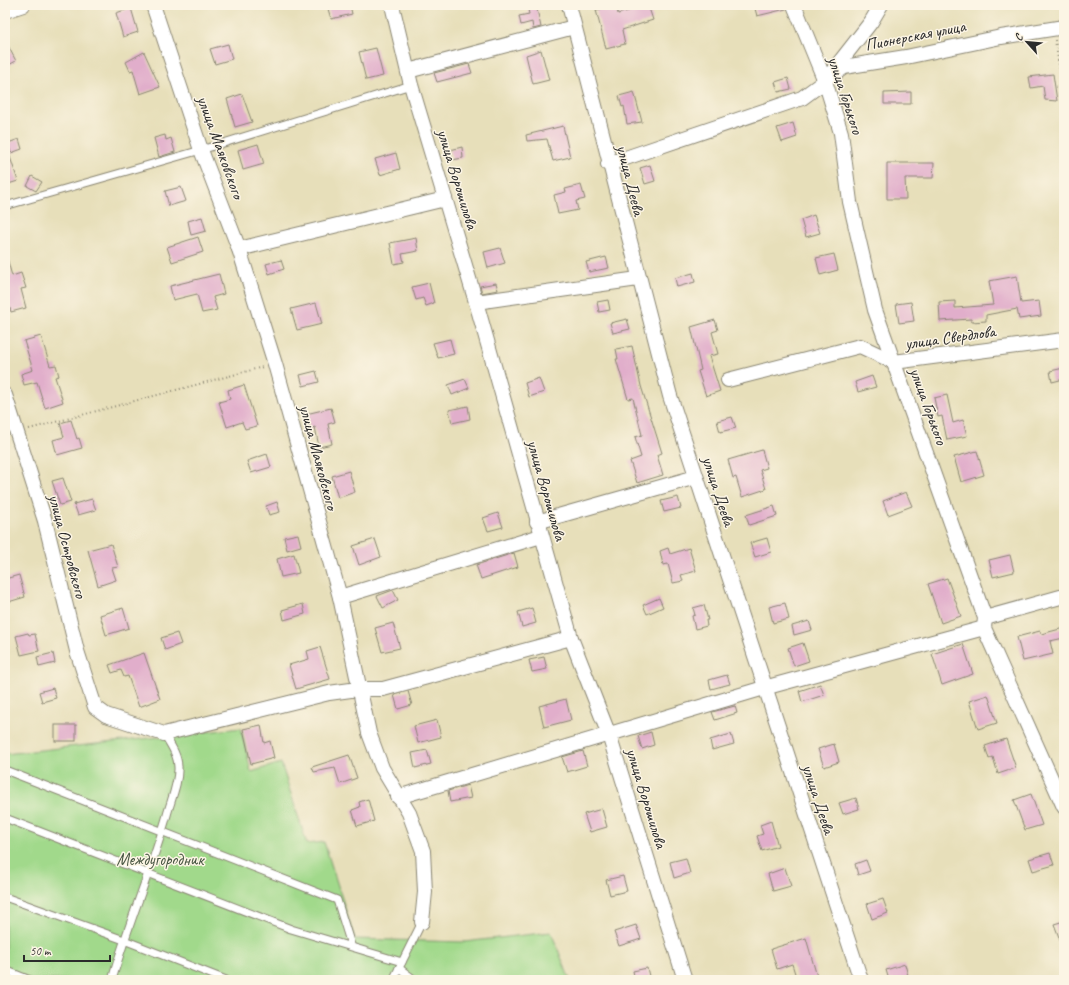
<svg xmlns="http://www.w3.org/2000/svg" width="1069" height="985" viewBox="0 0 1069 985" font-family="Caveat,sans-serif">
<style>
.green{fill:#a1d98b;stroke:#66825b}
.building{fill:#e1aecb}
.lines{fill:none;stroke-linecap:round;stroke-linejoin:round}
.lane-casing{stroke:#898572;stroke-width:9}
.street-casing{stroke:#898572;stroke-width:16}
.path{stroke:#898572;stroke-width:2;stroke-dasharray:1 3;stroke-linecap:butt}
.lane{stroke:#fff;stroke-width:7}
.street{stroke:#fff;stroke-width:14}
.labels{text-anchor:middle;stroke-width:3;stroke-linejoin:round;paint-order:stroke}
.street-label{font-size:17px;fill:#2b2b2b;stroke:#fcf5e5}
.park-label{font-size:17px;fill:#485643;stroke:#fcf5e5}
</style>
<rect width="100%" height="100%" fill="#fcf5e5"/>
<filter id="ink" filterUnits="userSpaceOnUse"><feTurbulence type="fractalNoise" baseFrequency=".025" numOctaves="2"/><feDisplacementMap in="SourceGraphic" scale="8" xChannelSelector="R" yChannelSelector="G"/><feConvolveMatrix kernelMatrix="1 2 1 2 8 2 1 2 1" color-interpolation-filters="sRGB"/></filter>
<filter id="wash" filterUnits="userSpaceOnUse"><feTurbulence type="fractalNoise" baseFrequency=".012" numOctaves="4" result="noise"/><feDisplacementMap in="SourceGraphic" scale="16" xChannelSelector="R" yChannelSelector="G"/><feGaussianBlur stdDeviation="0.9" result="paint"/><feColorMatrix in="noise" values="0 0 0 0 0 0 0 0 0 0 0 0 0 0 0 0 0 1.4 0 .05"/><feComposite in="paint" operator="in"/></filter>
<g filter="url(#wash)">
<rect width="100%" height="100%" fill="#e7dfba"/>
<polygon class="green" points="241,728 251,772 281,763 307,844 324,842 355,939 464,942 551,932 570,980 5,980 5,754"/>
<g id="blocks">
<g class="building">
<polygon points="346,5 350,5 352,14 331,19 328,9"/>
<polygon points="527,5 536,5 541,27 533,29 532,22 521,25 519,16 529,14"/>
<polygon points="616,5 618,14 648,5 653,20 622,30 625,44 606,49 596,10"/>
<polygon points="754,5 786,5 786,9 757,16"/>
<polygon points="131,8 138,32 123,37 116,13"/>
<polygon points="5,40 16,61 5,67"/>
<polygon points="228,44 232,59 215,64 210,49"/>
<polygon points="376,48 383,76 366,80 359,52"/>
<polygon points="541,50 549,80 533,84 526,55"/>
<polygon points="144,52 160,87 140,94 133,70 130,71 126,62"/>
<polygon points="469,64 472,73 437,82 434,73"/>
<polygon points="1053,74 1057,101 1045,100 1043,86 1031,88 1029,77"/>
<polygon points="788,78 791,89 778,92 775,82"/>
<polygon points="634,92 642,122 627,124 624,106 622,107 619,96"/>
<polygon points="911,92 911,104 884,104 884,93"/>
<polygon points="242,94 252,122 235,127 227,99"/>
<polygon points="793,123 797,137 782,142 777,128"/>
<polygon points="563,126 570,157 553,161 547,139 527,141 526,135"/>
<polygon points="165,135 166,140 171,138 175,152 159,157 154,138"/>
<polygon points="19,139 22,149 11,153 8,143"/>
<polygon points="258,144 264,164 243,170 238,150"/>
<polygon points="462,147 463,158 452,160 450,150"/>
<polygon points="5,148 7,148 18,181 5,185"/>
<polygon points="396,153 400,169 380,175 375,159"/>
<polygon points="887,163 934,163 933,178 905,178 906,199 887,199"/>
<polygon points="650,165 655,181 645,184 640,168"/>
<polygon points="32,176 42,182 36,191 27,186"/>
<polygon points="581,185 585,199 576,201 578,210 558,214 554,195 566,192 565,189"/>
<polygon points="181,187 186,201 169,206 165,191"/>
<polygon points="814,215 820,233 806,237 801,220"/>
<polygon points="202,217 206,231 191,235 188,221"/>
<polygon points="198,237 203,252 172,262 167,247"/>
<polygon points="416,238 418,251 402,254 404,262 394,264 390,243"/>
<polygon points="500,248 505,263 488,268 484,252"/>
<polygon points="834,254 838,270 820,275 816,258"/>
<polygon points="606,257 609,268 589,272 586,262"/>
<polygon points="5,258 7,258 12,276 21,273 26,288 21,289 26,308 11,312 5,291"/>
<polygon points="281,260 284,269 269,274 266,264"/>
<polygon points="693,273 695,282 677,287 675,278"/>
<polygon points="219,274 224,294 213,297 217,310 202,313 197,294 173,300 170,286"/>
<polygon points="1017,276 1021,303 1039,301 1041,316 1019,319 1017,309 986,315 986,321 971,322 971,319 940,321 939,302 955,301 955,308 993,305 989,281"/>
<polygon points="429,283 434,303 426,306 423,298 416,300 412,287"/>
<polygon points="496,283 498,290 482,293 480,286"/>
<polygon points="608,300 610,310 599,312 597,302"/>
<polygon points="911,302 914,321 899,323 896,304"/>
<polygon points="316,303 322,324 297,330 291,309"/>
<polygon points="627,319 630,329 613,333 610,323"/>
<polygon points="715,320 718,330 712,332 718,354 709,356 720,391 706,396 698,371 701,370 691,327"/>
<polygon points="41,336 50,366 56,365 59,376 55,377 63,402 45,408 37,382 24,385 21,374 33,370 24,341"/>
<polygon points="450,339 454,354 438,358 433,343"/>
<polygon points="632,346 641,386 662,453 657,455 663,475 637,483 630,461 641,457 635,437 642,435 633,398 628,399 616,359 618,359 616,349"/>
<polygon points="1064,368 1064,379 1052,382 1050,371"/>
<polygon points="316,371 319,382 303,386 300,375"/>
<polygon points="872,376 876,387 858,392 855,382"/>
<polygon points="539,378 544,392 529,397 525,383"/>
<polygon points="465,379 469,388 452,395 448,385"/>
<polygon points="244,385 257,426 245,429 242,422 227,427 219,402 230,399 228,390"/>
<polygon points="947,395 953,423 963,420 967,436 947,440 942,416 938,417 934,398"/>
<polygon points="468,406 470,419 452,423 449,410"/>
<polygon points="331,408 335,422 328,424 332,444 319,447 315,427 310,429 306,414"/>
<polygon points="732,417 736,428 720,432 717,421"/>
<polygon points="71,420 77,439 79,438 82,448 57,455 53,440 64,437 60,423"/>
<polygon points="762,450 767,468 760,470 766,489 742,497 736,477 733,478 728,460"/>
<polygon points="977,451 984,475 961,482 954,457"/>
<polygon points="267,454 271,467 251,473 247,461"/>
<polygon points="349,471 355,492 338,498 332,476"/>
<polygon points="63,478 71,502 60,505 52,481"/>
<polygon points="906,492 912,506 888,515 883,501"/>
<polygon points="678,497 681,508 664,512 661,501"/>
<polygon points="92,499 96,510 78,515 74,504"/>
<polygon points="277,502 280,512 269,515 266,506"/>
<polygon points="774,506 777,516 749,525 746,515"/>
<polygon points="498,513 503,527 488,531 483,518"/>
<polygon points="298,534 301,546 287,550 284,537"/>
<polygon points="767,538 771,552 755,557 750,543"/>
<polygon points="375,539 381,557 359,565 353,546"/>
<polygon points="111,544 118,567 112,568 116,580 98,586 88,550"/>
<polygon points="668,548 670,554 689,548 696,571 681,575 683,581 673,583 668,564 663,565 660,551"/>
<polygon points="514,553 518,567 481,579 476,565"/>
<polygon points="294,554 299,573 281,577 277,559"/>
<polygon points="1010,555 1014,572 993,577 989,560"/>
<polygon points="19,575 25,597 5,603 5,579"/>
<polygon points="947,578 961,616 941,623 928,584"/>
<polygon points="393,590 398,600 383,608 377,596"/>
<polygon points="659,598 663,607 647,614 643,605"/>
<polygon points="785,603 789,619 773,623 769,607"/>
<polygon points="303,604 305,614 284,620 282,610"/>
<polygon points="704,605 708,620 706,620 707,626 695,629 692,616 695,615 693,608"/>
<polygon points="123,608 129,628 106,635 100,615"/>
<polygon points="532,608 536,623 522,627 518,612"/>
<polygon points="809,621 812,630 794,635 792,626"/>
<polygon points="393,623 400,648 382,652 375,628"/>
<polygon points="1064,628 1064,638 1050,641 1053,654 1023,661 1017,637 1040,631 1041,634"/>
<polygon points="28,633 29,635 35,634 39,651 21,655 16,636"/>
<polygon points="177,633 181,644 165,650 161,638"/>
<polygon points="803,643 809,661 794,666 788,648"/>
<polygon points="963,644 973,674 942,685 932,654"/>
<polygon points="320,647 330,679 296,689 289,665 309,659 307,651"/>
<polygon points="53,653 55,663 39,667 37,657"/>
<polygon points="144,653 160,699 139,707 128,676 124,677 121,670 112,673 109,665"/>
<polygon points="544,657 547,669 532,672 529,660"/>
<polygon points="727,675 730,684 711,689 709,680"/>
<polygon points="820,684 824,695 802,702 799,691"/>
<polygon points="53,688 56,698 42,702 39,692"/>
<polygon points="408,691 412,705 398,709 394,695"/>
<polygon points="988,695 997,723 978,729 969,701"/>
<polygon points="566,699 571,720 544,727 539,706"/>
<polygon points="735,706 737,713 715,720 712,712"/>
<polygon points="437,720 441,737 418,743 414,726"/>
<rect x="55" y="725" width="21" height="16"/>
<polygon points="261,725 264,743 270,741 274,758 251,764 243,729"/>
<polygon points="651,732 654,745 642,749 638,736"/>
<polygon points="731,734 734,744 712,750 710,740"/>
<polygon points="1006,739 1016,768 998,774 993,757 989,759 985,746"/>
<polygon points="834,744 839,762 824,767 818,749"/>
<polygon points="427,750 431,764 415,768 412,753"/>
<polygon points="583,751 587,766 567,772 562,757"/>
<polygon points="349,755 357,778 340,784 335,768 314,772 312,767"/>
<polygon points="468,785 471,798 450,802 448,791"/>
<polygon points="1031,794 1042,825 1025,830 1014,800"/>
<polygon points="856,798 859,809 843,814 839,803"/>
<polygon points="368,799 374,821 357,826 352,810 360,807 359,802"/>
<polygon points="602,809 607,827 590,832 584,814"/>
<polygon points="771,821 778,846 762,851 757,836 763,834 760,825"/>
<polygon points="1050,853 1054,865 1033,871 1029,859"/>
<polygon points="686,858 690,873 674,878 670,862"/>
<polygon points="866,860 870,871 858,875 855,864"/>
<polygon points="785,868 791,886 773,891 768,874"/>
<polygon points="623,876 627,891 610,895 606,880"/>
<polygon points="883,899 888,913 872,919 867,904"/>
<polygon points="1064,921 1064,948 1063,948 1054,924"/>
<polygon points="636,925 641,939 619,946 614,932"/>
<polygon points="806,938 818,980 797,980 792,964 777,969 771,949"/>
<polygon points="905,964 909,980 889,980 886,970"/>
<polygon points="647,968 650,980 635,980 633,971"/>
</g>
</g>
</g>
<g filter="url(#ink)">
<use href="#blocks" fill-opacity="0" stroke="#898572" stroke-width="1"/>
<g class="lines">
<g class="lane-casing">
<g id="lane">
<polyline points="5,206 201,150 411,85"/>
<polyline points="5,770 337,900 351,945"/>
<polyline points="5,818 291,929 402,962"/>
<polyline points="5,897 124,940 226,980"/>
<polyline points="399,968 415,980"/>
<polyline points="5,970 30,980"/>
<path d="M112,980C128,924 151,871 167,815C171,800 179,782 178,767C178,755 170,744 164,734"/>
<polyline points="393,980 422,922"/>
</g>
</g>
<g class="street-casing">
<g id="street">
<polyline points="153,5 201,150 239,249 275,364 340,597 369,733 382,768 409,813 423,851 425,892 422,922"/>
<polyline points="392,5 411,85 476,302 571,638 609,735 685,980"/>
<polyline points="569,5 670,396 861,980"/>
<polyline points="794,5 825,81 841,133 850,202 875,310 985,618 984,628 1064,807"/>
<polyline points="5,11 23,5"/>
<polyline points="408,71 574,27"/>
<polyline points="833,75 844,67 906,57 1001,37 1064,27"/>
<polyline points="608,164 802,98 825,81 871,22 881,5"/>
<polyline points="239,249 445,199"/>
<polyline points="476,302 638,279"/>
<polyline points="728,380 860,346 894,362 1064,340"/>
<polyline points="5,395 45,521 77,651 95,707 106,715 164,734 329,693 358,689 383,689 571,638"/>
<polyline points="537,522 696,477"/>
<polyline points="340,597 541,536"/>
<polyline points="985,618 1064,596"/>
<polyline points="398,797 764,688 984,628"/>
</g>
</g>
<g class="path">
<polyline points="1055,40 1064,96"/>
<polyline points="29,429 263,367"/>
</g>
<use href="#lane" class="lane"/>
<use href="#street" class="street"/>
</g>
</g>
<g class="labels">
<g class="street-label">
<text transform="translate(915 35) rotate(-11)" y="6">Пионерская улица</text>
<text transform="translate(846 95) rotate(72)" y="6">улица Горького</text>
<text transform="translate(221 147) rotate(70)" y="6">улица Маяковского</text>
<text transform="translate(458 179) rotate(73)" y="6">улица Ворошилова</text>
<text transform="translate(631 180) rotate(76)" y="6">улица Деева</text>
<text transform="translate(950 337) rotate(-8)" y="6">улица Свердлова</text>
<text transform="translate(929 406) rotate(70)" y="6">улица Горького</text>
<text transform="translate(319 457) rotate(75)" y="6">улица Маяковского</text>
<text transform="translate(547 490) rotate(74)" y="6">улица Ворошилова</text>
<text transform="translate(719 491) rotate(72)" y="6">улица Деева</text>
<text transform="translate(68 546) rotate(75)" y="6">улица Островского</text>
<text transform="translate(647 798) rotate(73)" y="6">улица Ворошилова</text>
<text transform="translate(819 799) rotate(72)" y="6">улица Деева</text>
</g>
<g class="park-label">
<text x="160" y="865">Междугородник</text>
</g>
</g>
<rect width="1069" height="985" fill="none" stroke="#fcf5e5" stroke-width="20"/>
<g transform="translate(1027 42) rotate(297)" stroke="#fcf5e5" stroke-width="3" paint-order="stroke">
<path d="M0-3L7 15L0 10L-7 15Z" fill="#2b2b2b"/>
<text y="-6" font-size="11" font-weight="bold" text-anchor="middle" fill="#2b2b2b">С</text>
</g>
<path d="M24 955v6h86v-6" fill="none" stroke="#2b2b2b" stroke-width="2"/>
<text x="30" y="955" font-size="12" fill="#2b2b2b" stroke="#fcf5e5" stroke-width="3" paint-order="stroke">50 m</text>
</svg>
